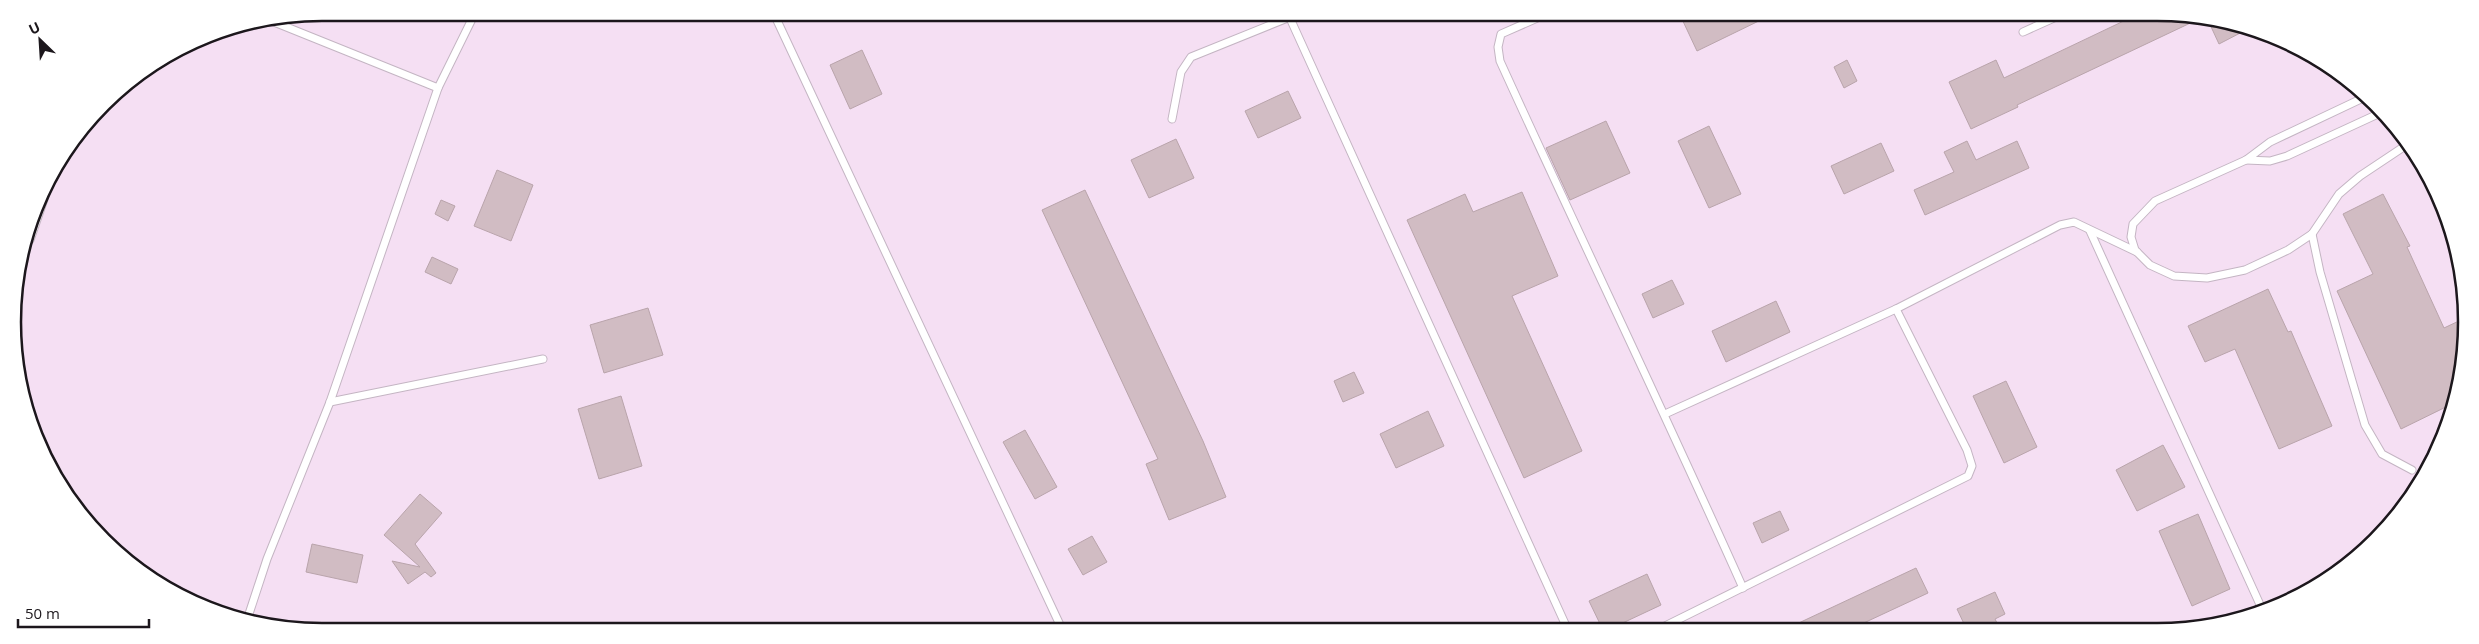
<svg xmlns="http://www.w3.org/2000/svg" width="2479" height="644" viewBox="0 0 2479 644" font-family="'Open Sans',sans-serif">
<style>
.built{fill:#f5dff3}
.building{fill:#d1bcc3;stroke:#b9a4ab}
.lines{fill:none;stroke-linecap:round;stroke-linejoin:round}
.lane-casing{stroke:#c4b5c3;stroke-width:9}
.lane{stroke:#fff;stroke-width:7}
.rim{fill:none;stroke:#1c171c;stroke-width:2.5}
</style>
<rect width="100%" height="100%" fill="#feeefd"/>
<polygon class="built" points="322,13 2217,18 2329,65 2414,150 2460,261 2461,382 2425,476 2361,555 2294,600 2197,629 262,626 167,590 77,511 23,402 13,301 45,185 118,89 204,36"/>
<g class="building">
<polygon points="1681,17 1767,17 1697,51"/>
<polygon points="2130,18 2201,18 2017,105 2018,107 1971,129 1949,82 1996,60 2004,78"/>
<polygon points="2207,18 2217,18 2246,30 2219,44"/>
<polygon points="862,50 882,94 850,109 830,65"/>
<polygon points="1847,60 1857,81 1844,88 1834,67"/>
<polygon points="1288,91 1301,118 1258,138 1245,111"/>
<polygon points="1606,121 1630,173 1570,200 1546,148"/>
<polygon points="1709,126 1741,194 1709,208 1678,141"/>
<polygon points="1176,139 1194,178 1149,198 1131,160"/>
<polygon points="1967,141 1976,160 2017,141 2029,168 1925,215 1914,190 1954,172 1944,152"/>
<polygon points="1881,143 1894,171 1844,194 1831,166"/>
<polygon points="497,170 533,185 511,241 474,226"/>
<polygon points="1085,190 1203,441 1226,497 1169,520 1146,464 1158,459 1042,210"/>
<polygon points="1522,192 1558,276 1512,296 1582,451 1524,478 1407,220 1465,194 1473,212"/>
<polygon points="2383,194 2410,246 2407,247 2444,328 2461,320 2461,382 2452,404 2401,429 2337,291 2373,274 2343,214"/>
<polygon points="441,200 455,206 448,221 435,214"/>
<polygon points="432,257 458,269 451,284 425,272"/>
<polygon points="1672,280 1684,304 1653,318 1642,294"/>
<polygon points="2268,289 2288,332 2291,331 2332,426 2279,449 2235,349 2205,362 2188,326"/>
<polygon points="1776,301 1790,332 1726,362 1712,331"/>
<polygon points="648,308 663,355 604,373 590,325"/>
<polygon points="1354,372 1364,393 1343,402 1334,381"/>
<polygon points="2006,381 2037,447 2004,463 1973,396"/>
<polygon points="621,396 642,466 599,479 578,409"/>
<polygon points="1428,411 1444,446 1396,468 1380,434"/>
<polygon points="1025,430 1057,487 1035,499 1003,442"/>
<polygon points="2163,445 2185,487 2137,511 2116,470"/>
<polygon points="420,494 442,513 415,544 436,573 431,577 425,572 408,584 392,561 420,567 384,535"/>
<polygon points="1780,511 1789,530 1762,543 1753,523"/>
<polygon points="2198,514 2230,589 2192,606 2159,531"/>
<polygon points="1092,536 1107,562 1083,575 1068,549"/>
<polygon points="312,544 363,555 357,583 306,572"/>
<polygon points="1916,568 1928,593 1853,628 1788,628"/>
<polygon points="1647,574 1661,605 1612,628 1602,628 1589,601"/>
<polygon points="1995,592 2005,614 1995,619 2000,629 1966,628 1957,609"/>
</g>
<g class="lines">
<g class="lane-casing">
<g id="lane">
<polyline points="774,14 1061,627"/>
<polyline points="1289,16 1567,628"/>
<path d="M1542,16L1501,34L1498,47L1500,61C1580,237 1664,411 1743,588"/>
<polyline points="2023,32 2054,18"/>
<polyline points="438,88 475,13"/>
<polyline points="2363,98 2270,142 2246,160 2155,201 2133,224 2131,237 2135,250 2150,265 2174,276 2207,278 2245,270 2288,250 2312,234 2339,194 2360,176 2408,144"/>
<polyline points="1172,119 1181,72 1191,57 1290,17"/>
<polyline points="2246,160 2270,161 2287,156 2378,114"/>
<polyline points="2090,231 2262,609"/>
<polyline points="2312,234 2320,272 2365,425 2382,454 2412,470"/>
<polyline points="30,240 53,173"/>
<polyline points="330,402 543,359"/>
<polyline points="1665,414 1896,309 2060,225 2074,222 2137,252"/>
<polyline points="247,620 267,559 330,402 438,88 274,22"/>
<polyline points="1661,628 1968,476 1972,466 1967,450 1896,309"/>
</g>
</g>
<use href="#lane" class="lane"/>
</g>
<path d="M0 0H2479V644H0ZM322 21H2157A301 301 0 0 1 2458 322V322A301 301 0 0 1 2157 623H322A301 301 0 0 1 21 322V322A301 301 0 0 1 322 21Z" fill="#fff" fill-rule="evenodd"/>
<path class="rim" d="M322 21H2157A301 301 0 0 1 2458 322V322A301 301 0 0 1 2157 623H322A301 301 0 0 1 21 322V322A301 301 0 0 1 322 21Z"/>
<g transform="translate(40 40) rotate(335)" stroke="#ffffff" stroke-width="4" paint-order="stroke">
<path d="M0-4L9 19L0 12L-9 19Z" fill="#1c171c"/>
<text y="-8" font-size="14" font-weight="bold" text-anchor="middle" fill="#1c171c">U</text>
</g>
<path d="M18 619v8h131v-8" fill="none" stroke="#1c171c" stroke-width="2.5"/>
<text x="25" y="619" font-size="15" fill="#1c171c" stroke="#ffffff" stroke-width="4" paint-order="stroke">50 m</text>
</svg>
